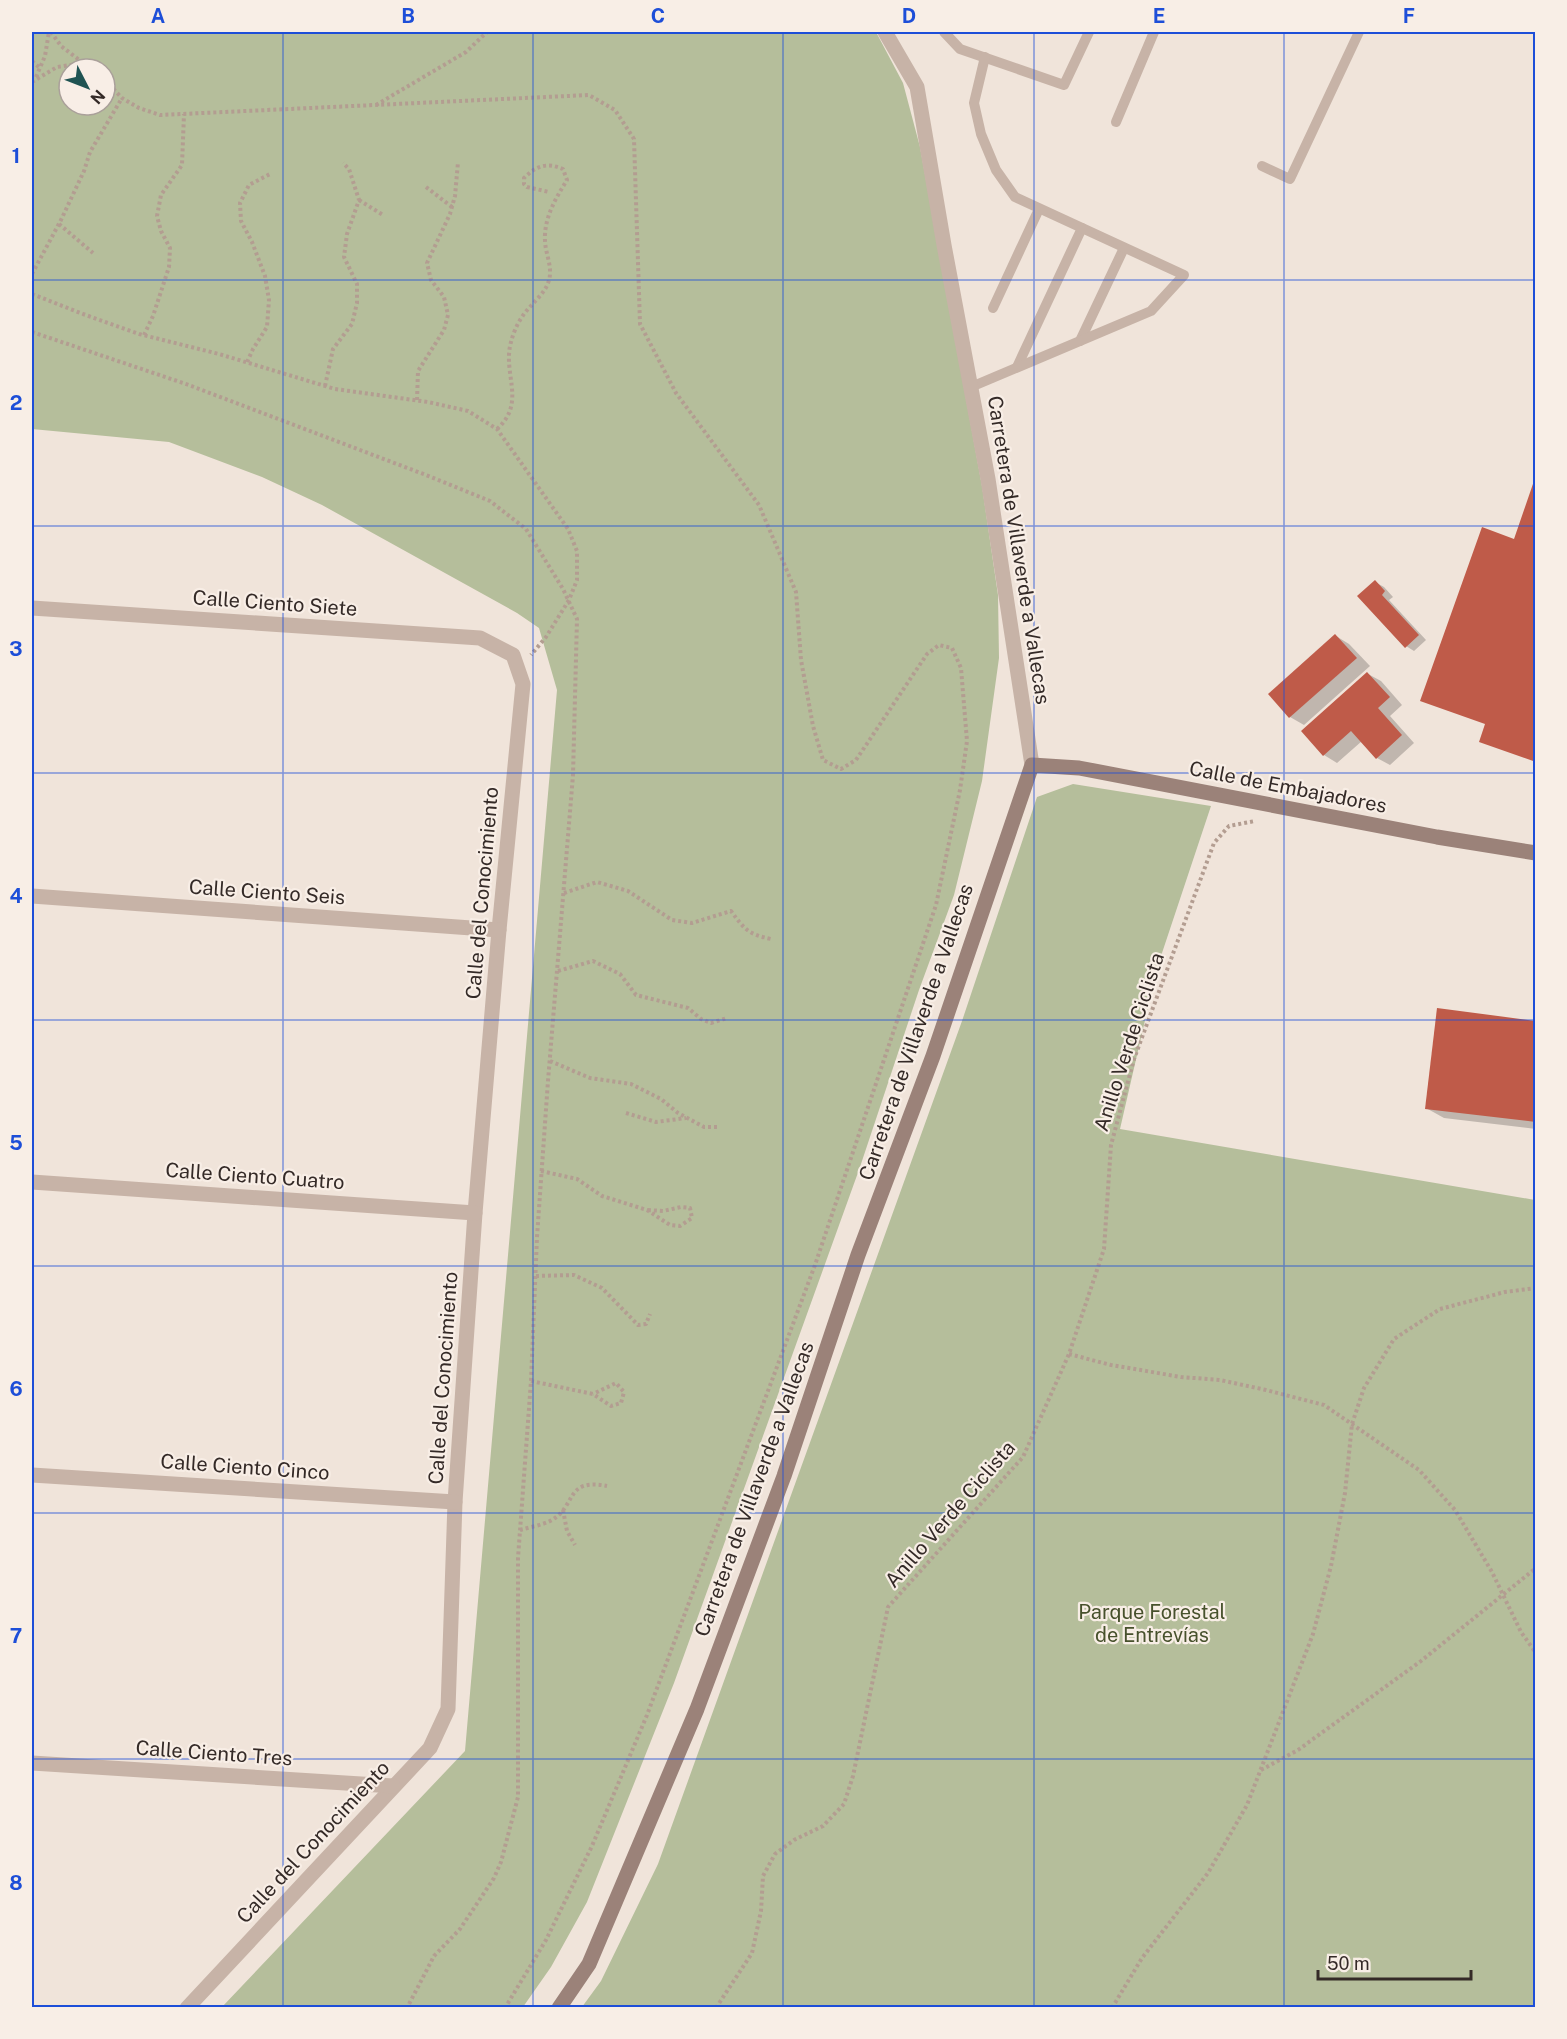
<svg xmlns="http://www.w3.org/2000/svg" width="1567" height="2039" viewBox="0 0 1567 2039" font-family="'Public Sans',sans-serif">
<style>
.green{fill:#b5be9b;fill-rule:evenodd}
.shadow{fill:#0003}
.building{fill:#bf5b49}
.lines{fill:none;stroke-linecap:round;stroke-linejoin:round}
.path{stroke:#b39d91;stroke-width:4;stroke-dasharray:3 3;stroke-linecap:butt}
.service{stroke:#c7b3a7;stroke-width:10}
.minor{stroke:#c7b3a7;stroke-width:15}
.secondary{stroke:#9b8279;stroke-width:15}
.grid{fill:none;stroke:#1d4ed8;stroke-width:1.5;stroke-opacity:0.55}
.labels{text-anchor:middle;stroke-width:4.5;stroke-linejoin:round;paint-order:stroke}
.street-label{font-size:20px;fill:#342a27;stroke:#f8eee6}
.park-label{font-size:20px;fill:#47512c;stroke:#f8eee6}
.neatline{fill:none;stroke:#1d4ed8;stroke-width:2}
.grid-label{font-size:20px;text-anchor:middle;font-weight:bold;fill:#1d4ed8}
</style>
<rect width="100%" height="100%" fill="#f0e4da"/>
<g class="green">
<path d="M32,32H876L903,83L920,147L982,486L998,595L999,658L982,781L954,895L919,990L860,1167L674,1683L587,1902L551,1967L523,2007H222L465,1751L557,690L539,628L517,613L322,505L262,477L169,442L32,429ZM69,69H105V105H69Z"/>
<polygon points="1073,784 1211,806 1157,968 1120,1129 1535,1200 1535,2007 582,2007 601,1981 658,1864 962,1021 1037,797"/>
</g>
<g class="shadow">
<polygon points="1375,582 1384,587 1393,597 1389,600 1426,640 1414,651 1406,646"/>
<polygon points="1336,636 1349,644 1370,666 1304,725 1290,717 1270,694"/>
<polygon points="1368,674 1381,681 1402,705 1390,716 1414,743 1390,765 1377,758 1362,741 1337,763 1324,755 1303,731"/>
<polygon points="1536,1023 1536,1129 1444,1118 1426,1108"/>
</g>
<g class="building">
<polygon points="1535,478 1536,478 1536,762 1479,742 1485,724 1420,701 1482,527 1514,539"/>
<polygon points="1375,580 1385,591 1382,595 1419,635 1405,648 1357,596"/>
<polygon points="1335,634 1357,658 1289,718 1268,694"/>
<polygon points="1367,672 1390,697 1378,708 1402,735 1376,759 1351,731 1323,756 1301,731"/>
<polygon points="1437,1008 1536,1021 1536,1122 1425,1109"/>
</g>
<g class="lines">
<g class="path">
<polyline points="51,32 61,46 91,69"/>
<polyline points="32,61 40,68"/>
<polyline points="36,77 45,56 49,32"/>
<polyline points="105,80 122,98 139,108 160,115 589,95 615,110 634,139 640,324 676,393 759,505 796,592 801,660 813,726 823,760 841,769 856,760 927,654 939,645 952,648 961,668 967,741 960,790 936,905 815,1265 647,1715 592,1846 546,1940 505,2008"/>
<polyline points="32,82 57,67 84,63"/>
<polyline points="376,105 466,52 487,32"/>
<polyline points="426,187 452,207"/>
<polyline points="359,200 383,215"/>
<polyline points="59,224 93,253"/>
<polyline points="32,274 61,220 84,171 90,152 122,98"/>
<polyline points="32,294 83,314 139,334 219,354 335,389 428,402 468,411 497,429 568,529 577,551 577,580 569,600 546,637 531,655"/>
<polyline points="32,332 186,384 426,475 490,501 526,529 563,589 577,619 573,775 548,1081 537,1237 531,1381 518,1558 518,1797 501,1862 494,1878 460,1929 434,1956 407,2008"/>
<polyline points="144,335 153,316 169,267 170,248 161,231 157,216 161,195 182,165 184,114"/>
<polyline points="247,362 253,349 267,327 269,300 265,276 252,242 241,221 240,203 249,185 270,174"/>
<polyline points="325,386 333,349 352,324 357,303 357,284 344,257 347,234 359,200 349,169 343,163"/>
<polyline points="417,400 418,371 444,330 448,315 444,297 431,280 427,263 450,214 455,196 458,162"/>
<path d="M497,429C527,402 502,374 511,342C513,334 517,324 522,317C530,304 545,295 549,280C552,270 548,259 546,249C541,223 554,201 567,180L563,169C546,162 536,166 524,178V184L527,187L549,192"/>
<path d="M564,893L597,882L628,891L672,920L692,923L731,911C745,930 748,934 771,939"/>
<polyline points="558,971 593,961 620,974 636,995 688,1008 701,1019 711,1023 727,1018"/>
<polyline points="550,1061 590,1078 631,1084 661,1099 678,1113 704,1127 717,1127"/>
<polyline points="626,1113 656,1122 686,1118"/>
<polyline points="541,1171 577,1179 602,1196 647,1210 670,1225 680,1226 692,1218 690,1208 681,1207 663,1211 647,1210"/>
<polyline points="536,1276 574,1275 602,1288 638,1325 646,1324 650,1314"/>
<polyline points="1069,1354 1111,1365 1181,1377 1220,1380 1266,1390 1324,1405 1419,1470 1455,1510 1492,1572 1521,1632 1536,1653"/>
<polyline points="531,1381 593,1394 611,1406 621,1403 624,1392 616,1383 593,1394"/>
<polyline points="563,1510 567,1531 575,1545"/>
<path d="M520,1530C530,1527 543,1525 552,1520C577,1505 565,1478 607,1486"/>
<polyline points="1261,1770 1298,1750 1421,1661 1536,1568"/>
<polyline points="716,2008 752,1953 761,1911 763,1876 775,1854 794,1840 823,1826 844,1804 853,1776 888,1607 1023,1457 1069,1354 1104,1249 1111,1145 1134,1059 1214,843 1229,826 1255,821"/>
<polyline points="1112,2008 1142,1958 1208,1873 1247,1805 1313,1634 1331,1566 1345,1493 1352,1424 1364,1388 1394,1339 1440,1309 1505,1292 1536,1288"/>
</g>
<g class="service">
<polyline points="944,32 960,49 1064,85 1089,32"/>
<polyline points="1116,122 1154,32"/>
<polyline points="1262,166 1290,179 1359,32"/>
<polyline points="993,308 1039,209"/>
<polyline points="1080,341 1124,248"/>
<polyline points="1017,367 1082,228"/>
<polyline points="971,387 1151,311 1184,275 1015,197 996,170 981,134 974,103 985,57"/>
</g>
<g class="minor">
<polyline points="885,32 917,87 944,245 988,479 1032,765"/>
<polyline points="32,608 480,638 513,655 523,684 499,930 475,1213 455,1502 448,1709 430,1748 187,2008"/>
<polyline points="32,896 499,930"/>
<polyline points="32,1182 475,1213"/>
<polyline points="32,1475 455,1502"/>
<polyline points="32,1763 393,1786"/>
</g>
<polyline class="secondary" points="559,2008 589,1964 697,1709 784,1476 858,1255 933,1056 1032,765 1079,768 1437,837 1536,853"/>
</g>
<path class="grid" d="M283,32V2008M533,32V2008M783,32V2008M1034,32V2008M1284,32V2008M32,280H1536M32,526H1536M32,773H1536M32,1020H1536M32,1266H1536M32,1513H1536M32,1759H1536"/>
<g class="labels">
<g class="street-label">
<text transform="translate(1019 550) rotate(81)" y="7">Carretera de Villaverde a Vallecas</text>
<text transform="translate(275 603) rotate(4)" y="7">Calle Ciento Siete</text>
<text transform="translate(1288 787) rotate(11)" y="7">Calle de Embajadores</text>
<text transform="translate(267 892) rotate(4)" y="7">Calle Ciento Seis</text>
<text transform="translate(482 893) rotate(-85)" y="7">Calle del Conocimiento</text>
<text transform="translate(916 1032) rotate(-71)" y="7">Carretera de Villaverde a Vallecas</text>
<text transform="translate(1129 1042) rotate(-72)" y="7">Anillo Verde Ciclista</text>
<text transform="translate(255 1176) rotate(4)" y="7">Calle Ciento Cuatro</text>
<text transform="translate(443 1378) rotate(-86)" y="7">Calle del Conocimiento</text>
<text transform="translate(245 1467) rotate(4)" y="7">Calle Ciento Cinco</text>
<text transform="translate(754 1489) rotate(-70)" y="7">Carretera de Villaverde a Vallecas</text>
<text transform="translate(950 1514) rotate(-49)" y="7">Anillo Verde Ciclista</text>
<text transform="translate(214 1753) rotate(4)" y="7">Calle Ciento Tres</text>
<text transform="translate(313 1842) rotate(-47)" y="7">Calle del Conocimiento</text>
</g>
<g class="park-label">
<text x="1152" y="1619">Parque Forestal<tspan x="1152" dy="23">de Entrevías</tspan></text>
</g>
</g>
<rect width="1567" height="2039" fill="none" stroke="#f8eee6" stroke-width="66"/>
<g transform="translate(87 87) rotate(132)"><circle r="28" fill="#f8eee6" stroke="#aaa09a" stroke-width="1.5"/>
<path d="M0-4.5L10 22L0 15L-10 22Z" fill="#1f5352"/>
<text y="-9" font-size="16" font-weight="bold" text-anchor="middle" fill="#342a27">N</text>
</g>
<path d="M1318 1970v9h153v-9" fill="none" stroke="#342a27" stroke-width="3"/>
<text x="1327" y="1970" font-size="18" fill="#342a27" stroke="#f8eee6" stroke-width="4.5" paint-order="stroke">50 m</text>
<rect x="33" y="33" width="1501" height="1973" class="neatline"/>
<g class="grid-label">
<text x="158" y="23">A</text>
<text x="408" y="23">B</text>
<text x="658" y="23">C</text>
<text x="909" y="23">D</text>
<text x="1159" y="23">E</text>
<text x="1409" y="23">F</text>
<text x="16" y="163">1</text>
<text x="16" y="410">2</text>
<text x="16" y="656">3</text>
<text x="16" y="903">4</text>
<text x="16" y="1150">5</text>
<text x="16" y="1396">6</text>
<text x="16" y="1643">7</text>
<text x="16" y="1890">8</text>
</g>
</svg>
